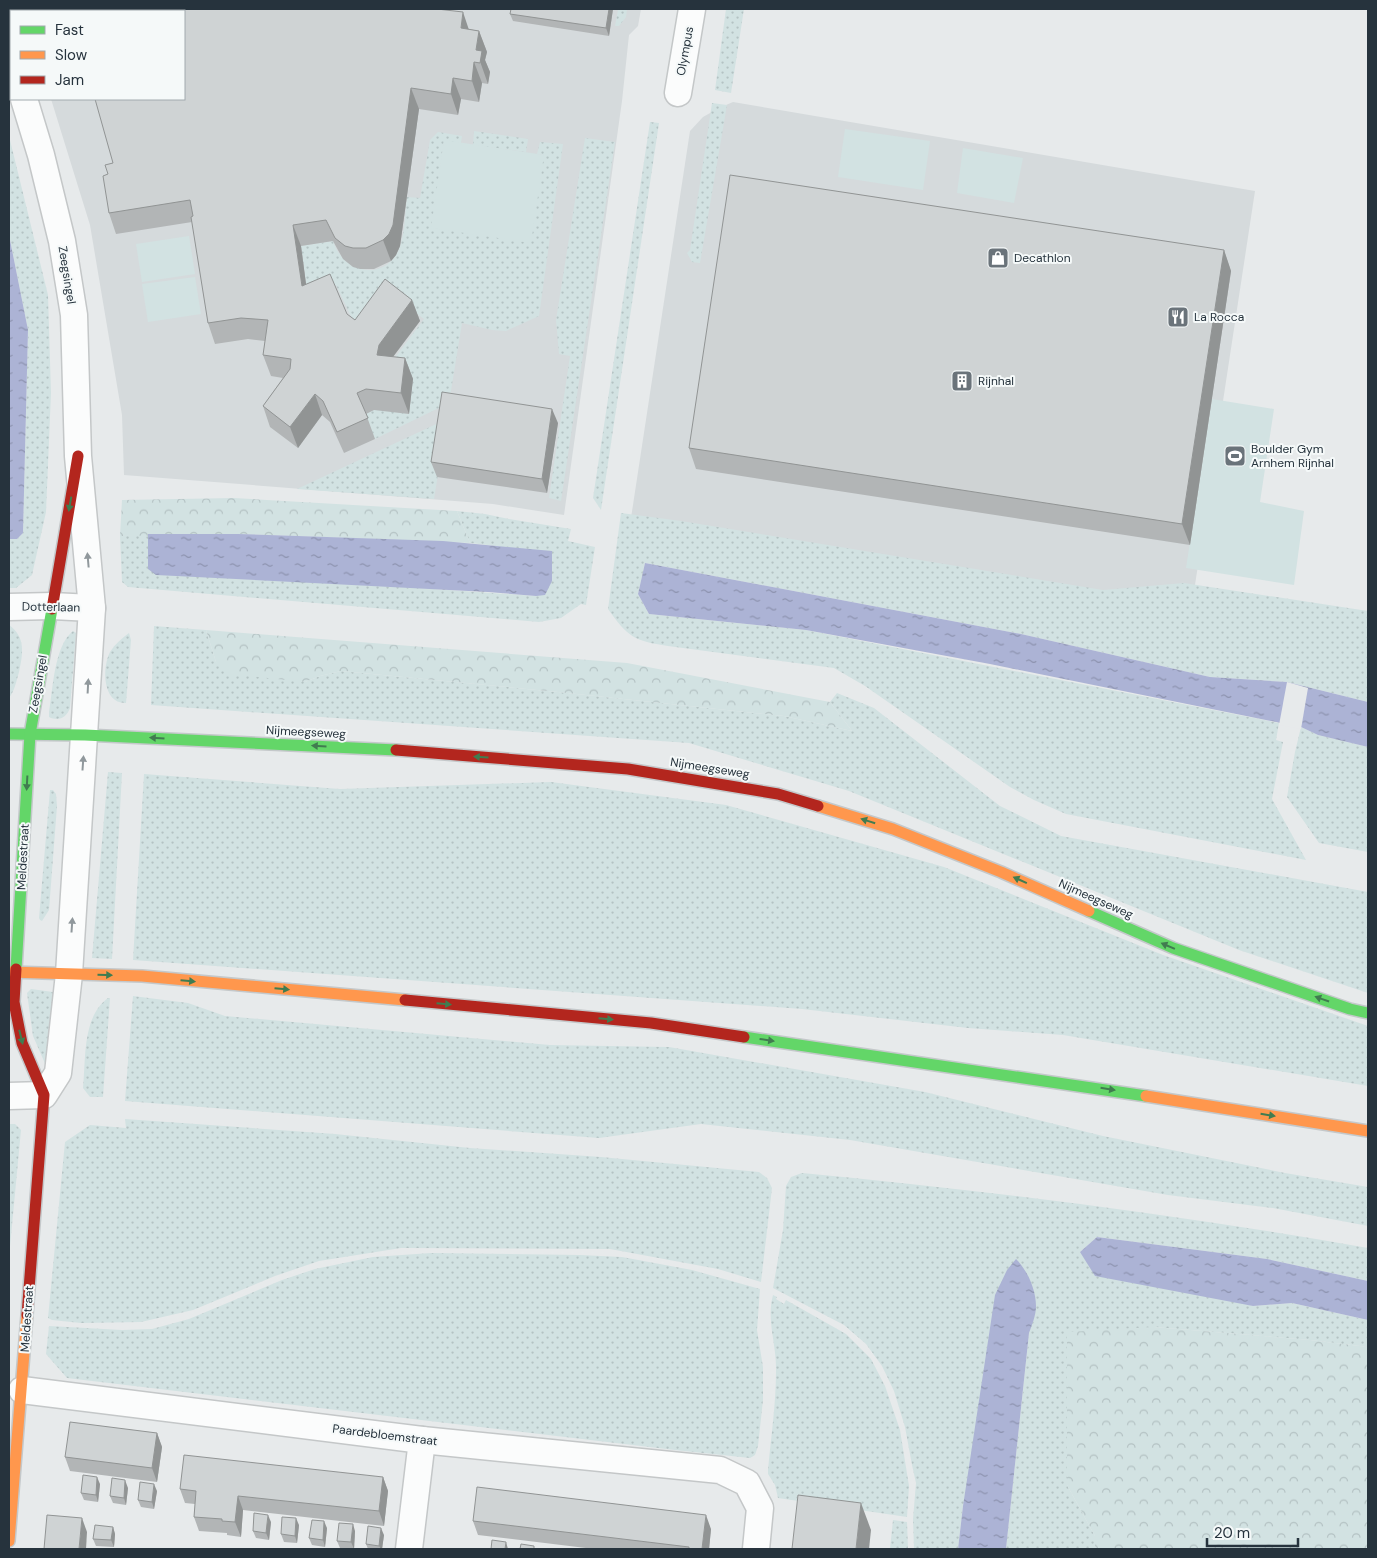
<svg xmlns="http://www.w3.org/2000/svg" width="1377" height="1558" viewBox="0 0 1377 1558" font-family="'DM Sans',sans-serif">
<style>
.built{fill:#d5dadc}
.grass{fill:url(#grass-dots)}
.forest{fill:url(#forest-crowns)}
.pitch{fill:#d2e2e2}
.water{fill:url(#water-ripples)}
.pier{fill:#e7eaeb}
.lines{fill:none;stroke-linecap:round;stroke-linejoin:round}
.street-casing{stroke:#c4c7c8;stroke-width:29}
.fast-casing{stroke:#c4c8ca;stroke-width:14}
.slow-casing{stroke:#c4c8ca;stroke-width:14}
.jam-casing{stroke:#c4c8ca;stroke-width:14}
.street{stroke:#fbfcfc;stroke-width:26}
.fast{stroke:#63d668;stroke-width:11}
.slow{stroke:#ff974d;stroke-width:11}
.jam{stroke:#b3261e;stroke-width:11}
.wall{fill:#b2b5b6}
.shaded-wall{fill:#919494}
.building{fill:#cfd3d4;stroke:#919494}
.oneway{fill:#417c50}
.oneway2{fill:#90989c}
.labels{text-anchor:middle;stroke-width:4;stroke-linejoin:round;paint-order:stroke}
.street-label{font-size:12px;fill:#26333d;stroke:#f5f9f9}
.poi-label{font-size:12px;fill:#26333d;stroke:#f5f9f9;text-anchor:start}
</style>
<defs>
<pattern id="grass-dots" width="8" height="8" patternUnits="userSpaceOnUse" patternTransform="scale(1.25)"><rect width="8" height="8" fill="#d2e2e2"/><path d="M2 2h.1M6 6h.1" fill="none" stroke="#b4c2c3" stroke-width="1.8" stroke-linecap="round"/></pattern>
<pattern id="forest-crowns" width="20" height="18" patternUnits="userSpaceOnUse" patternTransform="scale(1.25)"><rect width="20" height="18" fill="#d2e2e2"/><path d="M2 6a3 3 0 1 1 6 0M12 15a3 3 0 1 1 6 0" fill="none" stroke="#b4c2c3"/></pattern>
<pattern id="water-ripples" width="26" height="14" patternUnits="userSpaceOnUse" patternTransform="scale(1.25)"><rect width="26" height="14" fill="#acb3d5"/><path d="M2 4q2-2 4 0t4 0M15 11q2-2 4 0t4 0" fill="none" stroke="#8c92ae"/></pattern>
</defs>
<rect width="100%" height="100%" fill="#e7eaeb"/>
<g class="built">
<polygon points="22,9 641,9 638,26 629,35 622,101 564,515 493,504 124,475 122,415 90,225 51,99 184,99 184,11 23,11"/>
<polygon points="733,102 1255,191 1193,598 1102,599 631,518 690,131 703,117 719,108"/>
</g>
<g class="grass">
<polygon points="615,9 627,9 626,17 619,26 615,26 618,10"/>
<polygon points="726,9 744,9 731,93 715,90"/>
<polygon points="712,103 727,105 700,263 692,262 687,253 690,250"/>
<polygon points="650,122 659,123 601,510 593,498"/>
<polygon points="474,131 528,139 526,152 473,145"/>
<path d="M438,132L462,136L461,143L444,141L432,228L544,155L537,154L540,142L563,144L539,316L506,331L492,330L462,323L449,403L375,439L364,414L374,410L388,367L424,319L392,295L358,331L336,285L308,297L301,246L333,241C342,270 378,282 396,255C405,242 405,212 407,197L420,198L430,140Z"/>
<polygon points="9,136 48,295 51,393 46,512 32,575 16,588 9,588 9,539 17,539 23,533 28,330 9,235"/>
<polygon points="585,138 615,142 561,501 549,498 570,356 559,354 556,320"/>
<polygon points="447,419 434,499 297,489"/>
<polygon points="457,511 485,514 509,519 571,529 568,541 595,547 586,605 581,604 561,618 539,622 128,587 122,582 120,536 148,534 148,569 536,596 496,546 470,543"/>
<path d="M621,513L681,521L1103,590L1184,583L1368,611V702L1287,682L1210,677L1021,634L645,563L638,594L649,614L806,630L1279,723L1276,740L1283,742L1272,799L1306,860L1066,814L1034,800L1010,787L865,686L834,668L668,646C634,641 628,637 608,609Z"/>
<path d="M9,625C26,637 23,654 19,672C16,682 15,690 9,698Z"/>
<polygon points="154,626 206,630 216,662 305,682 320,676 341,671 558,692 784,716 852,731 830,702 837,693 874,708 1000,806 1061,836 1368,892 1368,993 1239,950 849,791 689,743 151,705"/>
<path d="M73,631L76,633L70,708C67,717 59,722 49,717V712C53,689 54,646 73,631Z"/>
<path d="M129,633L131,640L126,703C102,704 102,667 110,652C115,644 122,638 129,633Z"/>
<polygon points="1301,727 1318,735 1368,747 1368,852 1319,843 1287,797 1295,752"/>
<polygon points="108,772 122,773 112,959 92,958"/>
<polygon points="144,774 340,789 551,782 726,805 944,867 1163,955 1368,1026 1368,1086 1063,1035 968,1028 802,1009 133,960"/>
<polygon points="50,790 53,790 56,794 57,806 49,910 42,921 40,920 39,918"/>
<polygon points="31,989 53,992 54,994 47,1068 33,1036 27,993"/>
<polygon points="133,996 188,1003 225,1016 550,1045 669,1047 925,1092 1103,1136 1285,1173 1368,1187 1368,1226 1273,1208 1168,1195 850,1140 701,1124 599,1138 125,1101"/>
<path d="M108,998H110L103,1097H90L83,1088C86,1059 82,1017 108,998Z"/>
<polygon points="125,1119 335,1134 470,1148 601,1157 759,1172 767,1178 772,1188 761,1282 718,1269 610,1249 401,1248 319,1261 275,1276 193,1310 141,1322 81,1323 52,1320 48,1318 65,1142 90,1125 126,1128"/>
<polygon points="9,1124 15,1124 21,1130 9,1257"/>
<path d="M802,1173C992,1191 1181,1215 1368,1248V1281L1267,1259L1097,1237L1080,1252L1253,1306L1292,1303L1368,1320V1347L1310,1340L1154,1327L1067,1485L1095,1536V1549H1006L1029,1333L1036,1306L963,1506L958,1549H914L913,1519L916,1483L912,1465L905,1427L894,1391L882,1366L866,1344L844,1325L773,1288L783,1230L786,1186L791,1177Z"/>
<polygon points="431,1253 580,1255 622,1257 692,1270 760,1289 757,1330 763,1367 763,1400 758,1446 755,1455 750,1458 675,1450 67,1378 46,1354 49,1326 122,1330 152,1329 189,1319 282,1280 315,1269 373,1257"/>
<path d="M773,1295L777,1297L776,1299L784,1304L786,1300L846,1334L871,1359L885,1386L900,1430L909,1486L907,1517L778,1498L775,1485L768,1474V1470C771,1437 776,1404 776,1371C777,1345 766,1320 773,1295Z"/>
<polygon points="893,1520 907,1522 908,1549 890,1549"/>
</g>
<g class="forest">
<polygon points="234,498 457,511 470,543 238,534 120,536 122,500"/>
<polygon points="206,630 627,663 830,702 852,731 784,716 558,692 341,671 320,676 305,682 231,674 216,662"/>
<polygon points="1154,1327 1310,1340 1368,1347 1368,1549 1095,1549 1095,1536 1067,1485 1067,1332"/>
</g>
<g class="pitch">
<polygon points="845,129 930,141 923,190 838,177"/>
<polygon points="444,140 544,155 531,243 431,228"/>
<polygon points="963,148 1023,158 1014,203 957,193"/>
<polygon points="189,236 195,274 142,282 136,244"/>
<polygon points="195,277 201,314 148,322 142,284"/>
<polygon points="1212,399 1274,409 1260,502 1304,511 1294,585 1186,568"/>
</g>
<g class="water">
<polygon points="9,235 28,330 23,533 17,539 9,539"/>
<polygon points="148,534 238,534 443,541 552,551 552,581 545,595 536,596 488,592 156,575 148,569"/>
<polygon points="645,563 1021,634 1210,677 1287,682 1368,702 1368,747 1318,735 1301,727 990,664 806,630 649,614 638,594"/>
<polygon points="1097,1237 1267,1259 1368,1281 1368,1320 1292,1303 1253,1306 1095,1276 1080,1252"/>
<path d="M1016,1259C1027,1270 1036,1289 1036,1306C1036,1315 1032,1325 1029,1333L1006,1549H958L963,1506L995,1295L1007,1270Z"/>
</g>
<polygon class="pier" points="1287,682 1308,688 1301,729 1279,725"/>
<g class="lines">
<g class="street-casing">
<g id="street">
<polyline points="9,52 11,59"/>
<polyline points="678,93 692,9"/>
<polyline points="9,607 52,606 92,608"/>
<polyline points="9,1096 44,1095 58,1073 69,974 92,608 78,456 74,315 62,241 41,155 24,99"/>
<polyline points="22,1390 422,1440 720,1470 747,1483 760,1508 756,1549"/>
<polyline points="409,1549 422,1440"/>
</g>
</g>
<g class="fast-casing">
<g id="fast">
<polyline points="9,734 85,735 396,750"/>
<polyline points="1089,911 1173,948 1350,1009 1368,1013"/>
<polyline points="16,969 30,734 52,609"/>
<polyline points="744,1037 1146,1096"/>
</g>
</g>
<g class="slow-casing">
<g id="slow">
<polyline points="818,806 893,829 1001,872 1089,911"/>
<polyline points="9,972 142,976 405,1000"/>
<polyline points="1146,1096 1368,1131"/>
<polyline points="9,1541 27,1315"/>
</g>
</g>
<g class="jam-casing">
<g id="jam">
<polyline points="52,609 78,456"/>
<polyline points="396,750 628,769 778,794 818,806"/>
<polyline points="16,969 14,1002 22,1043 44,1095 27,1315"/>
<polyline points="405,1000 651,1023 744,1037"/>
</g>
</g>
<use href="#street" class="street"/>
<use href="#fast" class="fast"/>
<use href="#slow" class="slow"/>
<use href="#jam" class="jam"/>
</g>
<g class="wall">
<polygon points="613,9 609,36 513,21 510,14"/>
<polygon points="184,11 469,29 479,31 487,52 485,60 490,72 488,84 482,83 479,102 461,99 458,115 419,109 400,246 396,255 391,261 374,269 360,269 353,267 343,259 333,241 301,246 306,284 355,320 412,300 420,321 393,357 405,358 413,379 409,414 374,410 366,414 375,439 344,453 330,422 322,415 298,448 270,427 263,406 283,378 271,376 263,355 265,341 248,339 215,344 208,323 192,222 116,234 109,213 108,174 113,163 184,99"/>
<polygon points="1224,250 1231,271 1190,545 696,469 689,448"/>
<polygon points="558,423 547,493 437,477 431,462"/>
<polygon points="157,1433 162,1447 157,1482 70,1471 65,1457"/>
<polygon points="383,1477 388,1491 384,1526 243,1510 241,1537 227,1535 227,1533 199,1531 194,1517 195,1504 185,1503 180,1489"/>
<polygon points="100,1484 98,1502 84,1500 81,1493"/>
<polygon points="128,1488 126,1505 113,1503 110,1496"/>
<polygon points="157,1491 154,1509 141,1507 138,1500"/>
<polygon points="473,1521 711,1529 709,1549 594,1549 478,1535"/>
<polygon points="271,1522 269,1540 256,1538 253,1531"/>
<polygon points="299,1525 297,1543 284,1542 281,1534"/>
<polygon points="113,1527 115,1534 114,1547 96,1546 93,1539"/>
<polygon points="327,1528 325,1547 312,1545 309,1538"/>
<polygon points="355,1531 354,1549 340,1548 337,1541"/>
<polygon points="384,1535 382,1549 368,1549 366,1544"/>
</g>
<g class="shaded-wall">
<polygon points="609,9 613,9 609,36 606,28"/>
<polygon points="463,12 470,33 461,28"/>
<polygon points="479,31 487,52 485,60 490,72 488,84 476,50"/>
<polygon points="474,62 482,83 479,102 472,81"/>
<polygon points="453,78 461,99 458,115 451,94"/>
<polygon points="411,88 419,109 400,246 396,255 391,261 383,240"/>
<polygon points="293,225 301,246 309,307 302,286"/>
<polygon points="1224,250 1231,271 1190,545 1182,524"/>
<polygon points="412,300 420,321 386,366 377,355 379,345"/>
<polygon points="405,358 413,379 409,414 401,393"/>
<polygon points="315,394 322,415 298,448 290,427"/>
<polygon points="552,409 558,423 547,493 542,479"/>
<polygon points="157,1433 162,1447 157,1482 152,1468"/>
<polygon points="97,1477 100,1484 98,1502 96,1495"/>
<polygon points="383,1477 388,1491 384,1526 379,1511"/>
<polygon points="125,1480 128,1488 126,1505 124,1498"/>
<polygon points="154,1484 157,1491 154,1509 152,1502"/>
<polygon points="238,1496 243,1510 241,1537 235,1522"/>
<polygon points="861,1503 871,1530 869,1549 856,1549"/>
<polygon points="268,1515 271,1522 269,1540 266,1533"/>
<polygon points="706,1515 711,1529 709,1549 702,1549"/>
<polygon points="82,1518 87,1532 86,1549 79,1549"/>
<polygon points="296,1518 299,1525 297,1543 295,1536"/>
<polygon points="324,1521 327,1528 325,1547 323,1540"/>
<polygon points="353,1524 355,1531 354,1549 351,1542"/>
<polygon points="113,1527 115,1534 114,1547 111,1540"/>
<polygon points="381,1528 384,1535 382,1549 381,1549 379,1546"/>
<polygon points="506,1542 508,1549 505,1549"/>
</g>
<g class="building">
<polygon points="84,9 437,9 463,12 461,28 479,31 476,50 482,51 480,63 474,62 472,81 453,78 451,94 411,88 393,225 389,234 383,240 366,248 353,248 345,246 335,238 326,220 293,225 302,286 330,274 347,314 355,320 385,279 412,300 379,345 377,355 405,358 401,393 366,389 357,393 368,418 337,432 323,401 315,394 290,427 263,406 290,369 291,359 263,355 268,320 241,318 208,323 191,217 193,216 190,200 109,213 103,176 108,174 105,165 113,163 95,99 184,99 184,11 85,11"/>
<polygon points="511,9 609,9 606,28 510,14"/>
<polygon points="730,175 1224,250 1182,524 689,448"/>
<polygon points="442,392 552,409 542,479 431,462"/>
<polygon points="70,1422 157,1433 152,1468 65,1457"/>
<polygon points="184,1455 383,1477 379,1511 238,1496 235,1522 222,1521 222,1519 194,1517 196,1491 180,1489"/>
<polygon points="83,1475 97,1477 96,1495 81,1493"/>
<polygon points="112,1478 125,1480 124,1498 110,1496"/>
<polygon points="140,1482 154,1484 152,1502 138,1500"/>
<polygon points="477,1487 706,1515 702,1549 689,1549 689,1547 473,1521"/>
<polygon points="798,1495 861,1503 856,1549 792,1549"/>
<polygon points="254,1513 268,1515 266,1533 253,1531"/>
<polygon points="47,1515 82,1518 79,1549 44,1549"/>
<polygon points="282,1517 296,1518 295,1536 281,1534"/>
<polygon points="312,1520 324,1521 323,1540 309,1538"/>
<polygon points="339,1523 353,1524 351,1542 337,1541"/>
<polygon points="95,1525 113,1527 111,1540 93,1539"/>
<polygon points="368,1526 381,1528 379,1546 366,1544"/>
<polygon points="492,1540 506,1542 505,1549 491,1549"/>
<polygon points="521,1544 534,1546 534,1549 520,1549"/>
</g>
<defs><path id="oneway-solid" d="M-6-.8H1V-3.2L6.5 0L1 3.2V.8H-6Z" transform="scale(1.25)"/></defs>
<g class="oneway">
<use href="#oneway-solid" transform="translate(70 504) rotate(100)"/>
<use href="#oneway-solid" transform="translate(157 738) rotate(-177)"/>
<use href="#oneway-solid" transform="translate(319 746) rotate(-177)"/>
<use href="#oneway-solid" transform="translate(481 757) rotate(-176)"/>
<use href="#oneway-solid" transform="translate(27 783) rotate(93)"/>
<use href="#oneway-solid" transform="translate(868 821) rotate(-163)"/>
<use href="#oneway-solid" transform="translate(1020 880) rotate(-156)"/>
<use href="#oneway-solid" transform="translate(1168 946) rotate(-157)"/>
<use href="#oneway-solid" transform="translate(105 975) rotate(2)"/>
<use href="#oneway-solid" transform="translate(188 981) rotate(5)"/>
<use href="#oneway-solid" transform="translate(282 989) rotate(5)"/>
<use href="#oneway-solid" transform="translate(1322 999) rotate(-161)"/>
<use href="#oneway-solid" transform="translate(444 1004) rotate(5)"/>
<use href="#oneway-solid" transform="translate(606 1019) rotate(5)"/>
<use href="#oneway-solid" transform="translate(21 1037) rotate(76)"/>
<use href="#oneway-solid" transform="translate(767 1040) rotate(8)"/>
<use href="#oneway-solid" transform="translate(1108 1089) rotate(9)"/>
<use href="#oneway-solid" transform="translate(1268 1115) rotate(9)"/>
</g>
<g class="oneway2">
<use href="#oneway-solid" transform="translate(88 560) rotate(-95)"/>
<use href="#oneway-solid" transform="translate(88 686) rotate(-87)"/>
<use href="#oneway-solid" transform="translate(83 763) rotate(-86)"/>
<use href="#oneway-solid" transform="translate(72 925) rotate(-86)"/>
</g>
<defs>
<g id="shop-square" transform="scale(1.125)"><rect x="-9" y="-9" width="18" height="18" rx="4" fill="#6a737a" stroke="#f5f9f9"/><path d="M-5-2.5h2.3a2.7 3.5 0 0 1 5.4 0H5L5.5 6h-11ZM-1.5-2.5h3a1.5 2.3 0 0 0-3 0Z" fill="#fff"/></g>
<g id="restaurant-square" transform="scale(1.125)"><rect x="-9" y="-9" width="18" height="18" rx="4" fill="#6a737a" stroke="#f5f9f9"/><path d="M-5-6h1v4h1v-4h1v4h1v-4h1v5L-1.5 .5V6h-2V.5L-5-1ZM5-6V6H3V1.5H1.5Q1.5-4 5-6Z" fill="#fff"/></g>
<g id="building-square" transform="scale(1.125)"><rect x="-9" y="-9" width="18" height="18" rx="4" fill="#6a737a" stroke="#f5f9f9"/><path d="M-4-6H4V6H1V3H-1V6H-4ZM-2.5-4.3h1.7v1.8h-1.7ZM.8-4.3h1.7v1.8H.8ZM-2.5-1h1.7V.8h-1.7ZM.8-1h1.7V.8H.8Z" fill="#fff"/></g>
<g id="stadium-square" transform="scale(1.125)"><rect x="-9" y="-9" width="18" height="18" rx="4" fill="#6a737a" stroke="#f5f9f9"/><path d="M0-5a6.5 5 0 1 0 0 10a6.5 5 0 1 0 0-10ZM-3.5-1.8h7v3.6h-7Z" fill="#fff"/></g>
</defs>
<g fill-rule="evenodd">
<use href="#shop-square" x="998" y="258"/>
<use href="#restaurant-square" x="1178" y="317"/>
<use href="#building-square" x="962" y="381"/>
<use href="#stadium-square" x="1235" y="456"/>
</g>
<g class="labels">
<g class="street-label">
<text transform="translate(685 51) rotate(-80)" y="4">Olympus</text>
<text transform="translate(67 275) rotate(81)" y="4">Zeegsingel</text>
<text transform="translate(51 607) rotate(1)" y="4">Dotterlaan</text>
<text transform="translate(38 684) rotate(-80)" y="4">Zeegsingel</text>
<text transform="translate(306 732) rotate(3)" y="4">Nijmeegseweg</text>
<text transform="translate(710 768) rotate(9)" y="4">Nijmeegseweg</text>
<text transform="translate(23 857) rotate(-87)" y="4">Meldestraat</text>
<text transform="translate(1096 899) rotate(24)" y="4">Nijmeegseweg</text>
<text transform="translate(27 1319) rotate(-86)" y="4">Meldestraat</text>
<text transform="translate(385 1435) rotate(7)" y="4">Paardebloemstraat</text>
</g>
<g class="poi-label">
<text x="1014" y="262">Decathlon</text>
<text x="1194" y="321">La Rocca</text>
<text x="978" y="385">Rijnhal</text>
<text x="1251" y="453">Boulder Gym<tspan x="1251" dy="14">Arnhem Rijnhal</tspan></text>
</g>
</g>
<rect width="1377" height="1558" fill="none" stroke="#26333d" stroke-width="20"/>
<rect x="10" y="10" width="175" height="90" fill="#f5f9f9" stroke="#a2aaae"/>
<rect x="20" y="26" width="25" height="8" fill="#63d668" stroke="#a2aaae"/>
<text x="55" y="35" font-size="15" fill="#26333d">Fast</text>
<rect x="20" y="51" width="25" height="8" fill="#ff974d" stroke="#a2aaae"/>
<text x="55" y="60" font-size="15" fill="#26333d">Slow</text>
<rect x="20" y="76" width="25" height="8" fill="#b3261e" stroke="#a2aaae"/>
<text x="55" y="85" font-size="15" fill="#26333d">Jam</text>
<path d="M1207 1538v8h91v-8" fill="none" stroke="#26333d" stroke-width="2.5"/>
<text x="1214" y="1538" font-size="15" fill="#26333d" stroke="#f5f9f9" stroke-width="4" paint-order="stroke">20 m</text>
</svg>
